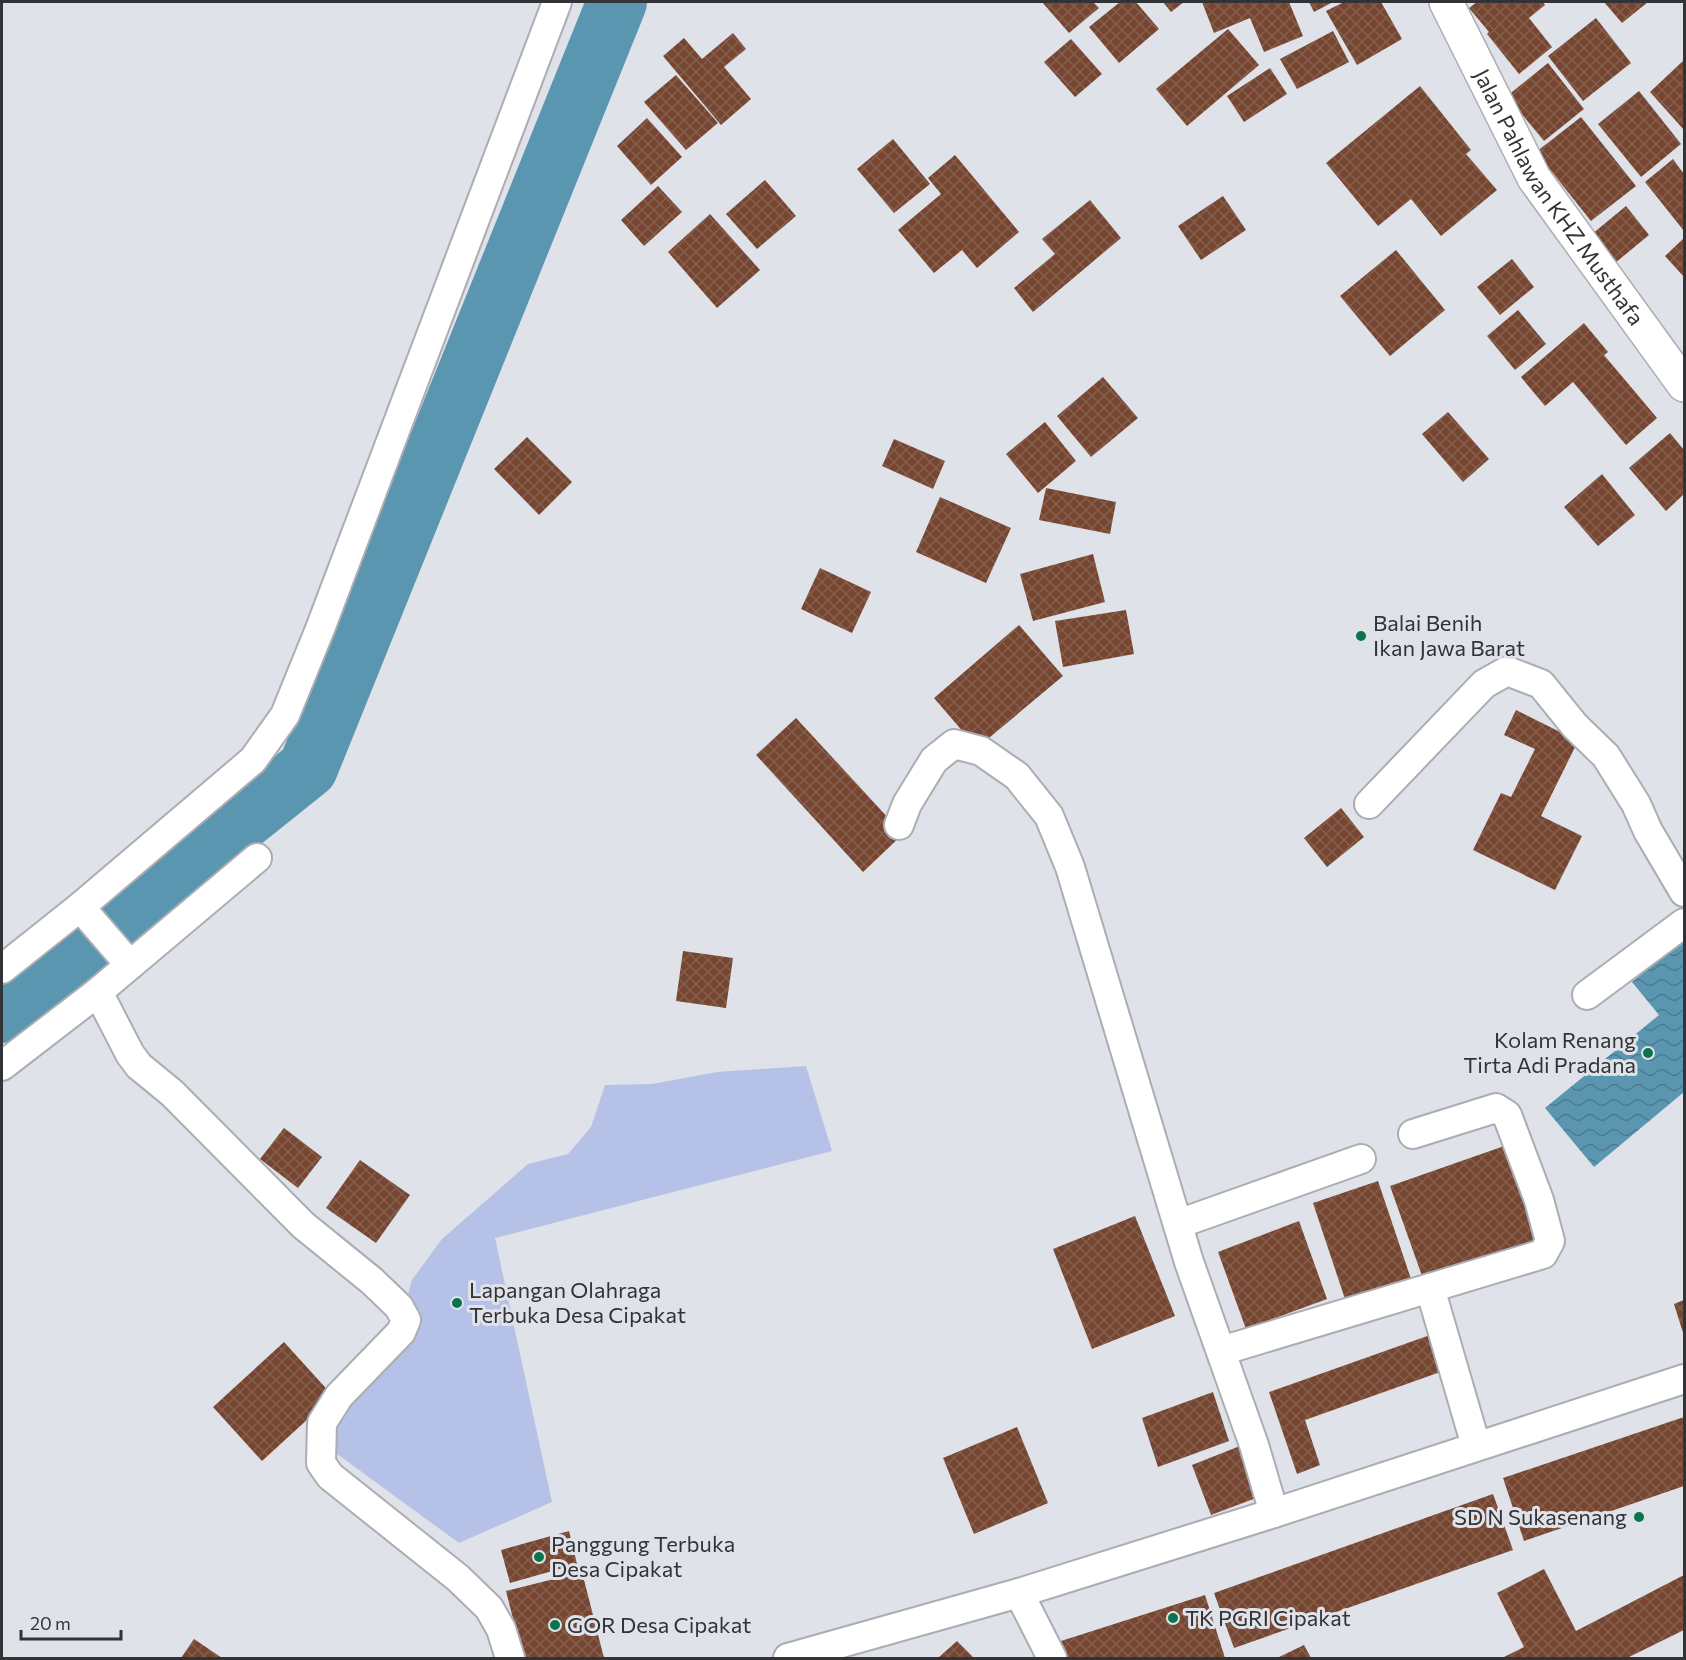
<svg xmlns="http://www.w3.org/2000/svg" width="1686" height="1660" viewBox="0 0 1686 1660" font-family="Commissioner,sans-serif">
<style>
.grass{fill:#b6c1e7}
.water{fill:url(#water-waves)}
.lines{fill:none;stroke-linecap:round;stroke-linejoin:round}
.river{stroke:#5b96b1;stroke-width:60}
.building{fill:url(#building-cross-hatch)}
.street-casing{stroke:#abadb3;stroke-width:32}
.secondary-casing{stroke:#abadb3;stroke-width:36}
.street{stroke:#fff;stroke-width:28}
.secondary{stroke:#fff;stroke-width:33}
.poi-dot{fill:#0c744c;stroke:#dfe2e8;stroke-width:2}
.labels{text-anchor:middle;stroke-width:6;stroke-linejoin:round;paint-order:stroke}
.street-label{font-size:22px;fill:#323336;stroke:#dfe2e8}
.poi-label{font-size:22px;fill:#323336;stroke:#dfe2e8;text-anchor:start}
</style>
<defs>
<pattern id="water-waves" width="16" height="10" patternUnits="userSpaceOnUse" patternTransform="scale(1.5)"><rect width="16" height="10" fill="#5b96b1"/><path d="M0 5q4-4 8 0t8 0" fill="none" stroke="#4c7b91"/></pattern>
<pattern id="building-cross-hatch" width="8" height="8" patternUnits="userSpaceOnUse" patternTransform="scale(1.5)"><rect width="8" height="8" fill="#764631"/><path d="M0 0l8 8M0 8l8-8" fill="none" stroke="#855f4e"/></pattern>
</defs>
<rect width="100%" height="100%" fill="#dfe2e8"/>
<polygon class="grass" points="806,1066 832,1151 495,1238 552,1502 459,1543 318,1440 399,1326 412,1280 442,1239 528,1164 568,1154 591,1127 605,1085 652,1084 717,1072"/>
<polygon class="water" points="1683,940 1684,1092 1594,1167 1545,1108 1659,1015 1632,982"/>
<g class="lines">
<polyline class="river" points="2,1013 308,768 617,2"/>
</g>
<g class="building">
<polygon points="1042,2 1093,2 1099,8 1069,33"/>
<polygon points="1120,2 1136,2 1159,29 1119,63 1089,27"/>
<polygon points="1163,2 1184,2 1171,12"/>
<polygon points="1202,2 1289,2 1303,36 1264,52 1250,18 1214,33"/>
<polygon points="1309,2 1333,2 1314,12"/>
<polygon points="1344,2 1381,2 1402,39 1357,65 1326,11"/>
<polygon points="1477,2 1543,2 1545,5 1529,18 1552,47 1519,74 1487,34 1489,32 1469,8"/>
<polygon points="1604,2 1648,2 1622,23"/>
<polygon points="1596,18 1631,63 1583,101 1548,56"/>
<polygon points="1228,29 1259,65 1187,126 1156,89"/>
<polygon points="1333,31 1349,62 1297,89 1280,59"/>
<polygon points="733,33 746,49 724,67 751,99 721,125 663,56 684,38 702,59"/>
<polygon points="1071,39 1102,74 1075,97 1044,62"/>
<polygon points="1684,60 1684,130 1650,92"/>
<polygon points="1548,63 1584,109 1544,141 1507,96"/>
<polygon points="1270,68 1287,94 1244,122 1227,96"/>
<polygon points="676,75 718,123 686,150 644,102"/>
<polygon points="1420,86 1471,150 1466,154 1497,190 1441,236 1411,199 1378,226 1326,163"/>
<polygon points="1639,91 1681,144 1641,177 1598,124"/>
<polygon points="1581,117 1636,186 1591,221 1536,152"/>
<polygon points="647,118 682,157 651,185 617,146"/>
<polygon points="893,139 930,184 894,213 857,169"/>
<polygon points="955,155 1019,232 977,268 962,250 934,273 898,230 941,194 928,178"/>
<polygon points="1673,159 1684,174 1684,231 1645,182"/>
<polygon points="765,180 796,216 757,249 726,214"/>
<polygon points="658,186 682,212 644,246 621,220"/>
<polygon points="1223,196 1246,230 1201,260 1178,226"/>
<polygon points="1090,200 1121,238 1033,312 1014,288 1055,254 1042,239"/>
<polygon points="1626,206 1649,235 1615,263 1591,235"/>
<polygon points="710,214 760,270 717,308 668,252"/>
<polygon points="1684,238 1684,277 1665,256"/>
<polygon points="1396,250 1445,310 1390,356 1340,296"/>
<polygon points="1512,259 1534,287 1500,315 1477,287"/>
<polygon points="1518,310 1546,344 1515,370 1487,336"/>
<polygon points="1584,323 1608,352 1604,355 1657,418 1626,445 1573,382 1545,406 1521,377"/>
<polygon points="1103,377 1138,418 1091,457 1057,416"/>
<polygon points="1448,412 1489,459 1463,482 1422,434"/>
<polygon points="1045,422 1076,461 1038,493 1006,454"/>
<polygon points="1670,433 1684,450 1684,494 1666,511 1629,468"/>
<polygon points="527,437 572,482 539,515 494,469"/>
<polygon points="894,439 945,461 933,489 882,466"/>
<polygon points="1602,474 1635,515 1598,546 1564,507"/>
<polygon points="1046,488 1116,502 1110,534 1039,520"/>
<polygon points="940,497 1011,528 986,583 916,552"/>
<polygon points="1093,554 1105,602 1033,621 1020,574"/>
<polygon points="820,568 871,592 852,633 801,609"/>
<polygon points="1126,610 1134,654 1063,667 1055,621"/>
<polygon points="1019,625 1063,676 977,748 934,698"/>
<polygon points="1516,710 1578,741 1541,816 1582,836 1555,890 1473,850 1501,793 1511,797 1535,749 1504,735"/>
<polygon points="796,718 903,834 863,872 756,755"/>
<polygon points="1341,808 1364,837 1327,867 1304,838"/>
<polygon points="683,951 733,958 726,1008 676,1001"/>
<polygon points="284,1128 322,1157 298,1188 260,1159"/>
<polygon points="1510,1144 1545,1245 1426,1287 1390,1186"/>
<polygon points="360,1160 410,1195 376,1243 326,1208"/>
<polygon points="1378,1181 1411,1279 1346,1302 1313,1203"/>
<polygon points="1135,1216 1175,1316 1092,1349 1053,1249"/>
<polygon points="1299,1221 1327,1299 1246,1329 1218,1252"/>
<polygon points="1684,1300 1684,1336 1674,1304"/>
<polygon points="1433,1334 1446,1370 1305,1420 1320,1465 1297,1474 1269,1392"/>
<polygon points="284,1342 333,1396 262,1461 213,1407"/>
<polygon points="1213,1392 1229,1441 1158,1467 1142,1418"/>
<polygon points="1684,1417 1684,1486 1524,1541 1503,1478"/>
<polygon points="1017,1427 1048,1503 974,1534 943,1458"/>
<polygon points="1245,1444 1264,1495 1211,1515 1192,1465"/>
<polygon points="1493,1494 1513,1550 1234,1648 1214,1593"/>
<polygon points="569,1531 577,1564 510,1583 501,1550"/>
<polygon points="1544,1569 1576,1631 1684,1575 1684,1630 1627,1658 1502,1658 1524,1647 1497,1593"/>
<polygon points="582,1572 604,1658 523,1658 506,1591"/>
<polygon points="1205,1595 1225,1658 1066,1658 1061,1641"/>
<polygon points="194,1639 222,1658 181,1658"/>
<polygon points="957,1641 974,1658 938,1658"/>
<polygon points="1304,1645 1311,1658 1277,1658"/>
</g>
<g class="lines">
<g class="street-casing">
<g id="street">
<polyline points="1369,804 1484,684 1507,671 1541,684 1575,726 1606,756 1636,804 1648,831 1684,892"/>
<polyline points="899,825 907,804 934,760 954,744 981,751 1017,776 1049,816 1070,867 1189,1262 1254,1445 1274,1513"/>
<polyline points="80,907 130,965"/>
<polyline points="2,969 80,907 253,760 285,715 320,629 557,2"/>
<polyline points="98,992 130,1054 139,1066 172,1093 303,1225 372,1281 399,1307 406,1320 401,1332 339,1396 322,1423 321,1463 330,1476 458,1578 489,1608 501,1629 510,1658"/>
<polyline points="1587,995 1684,923"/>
<polyline points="2,1066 98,992 257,858"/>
<polyline points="1178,1224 1361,1159"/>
<polyline points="1430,1288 1476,1446"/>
<polyline points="1221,1351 1543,1254 1550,1241 1539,1200 1507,1115 1496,1108 1413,1134"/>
<polyline points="1019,1593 1052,1658"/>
<polyline points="788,1658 1019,1593 1274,1513 1684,1379"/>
</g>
</g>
<g class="secondary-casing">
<g id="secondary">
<path id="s1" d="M1446,2L1534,178L1684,385"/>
</g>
</g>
<use href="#street" class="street"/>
<use href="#secondary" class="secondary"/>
</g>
<g class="poi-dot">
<circle cx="1361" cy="636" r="6"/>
<circle cx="1648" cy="1053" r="6"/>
<circle cx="457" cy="1303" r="6"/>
<circle cx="1639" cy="1517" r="6"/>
<circle cx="539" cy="1557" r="6"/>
<circle cx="1173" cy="1618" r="6"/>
<circle cx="555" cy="1625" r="6"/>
</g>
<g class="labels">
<g class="street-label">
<text dy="8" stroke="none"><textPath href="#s1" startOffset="226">Jalan Pahlawan KHZ Musthafa</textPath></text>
</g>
<g class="poi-label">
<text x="1373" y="631">Balai Benih<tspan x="1373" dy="25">Ikan Jawa Barat</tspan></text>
<text x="1636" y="1048" text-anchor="end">Kolam Renang<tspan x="1636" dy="25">Tirta Adi Pradana</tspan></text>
<text x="469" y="1298">Lapangan Olahraga<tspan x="469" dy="25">Terbuka Desa Cipakat</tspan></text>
<text x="1627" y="1525" text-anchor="end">SD N Sukasenang</text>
<text x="551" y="1552">Panggung Terbuka<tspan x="551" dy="25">Desa Cipakat</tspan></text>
<text x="1185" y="1626">TK PGRI Cipakat</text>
<text x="567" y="1633">GOR Desa Cipakat</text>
</g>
</g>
<rect width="1686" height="1660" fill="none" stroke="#323336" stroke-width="6"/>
<path d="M21 1630v9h100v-9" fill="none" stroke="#323336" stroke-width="3"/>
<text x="30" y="1630" font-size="18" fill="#323336" stroke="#dfe2e8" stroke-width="4.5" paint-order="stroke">20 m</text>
</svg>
